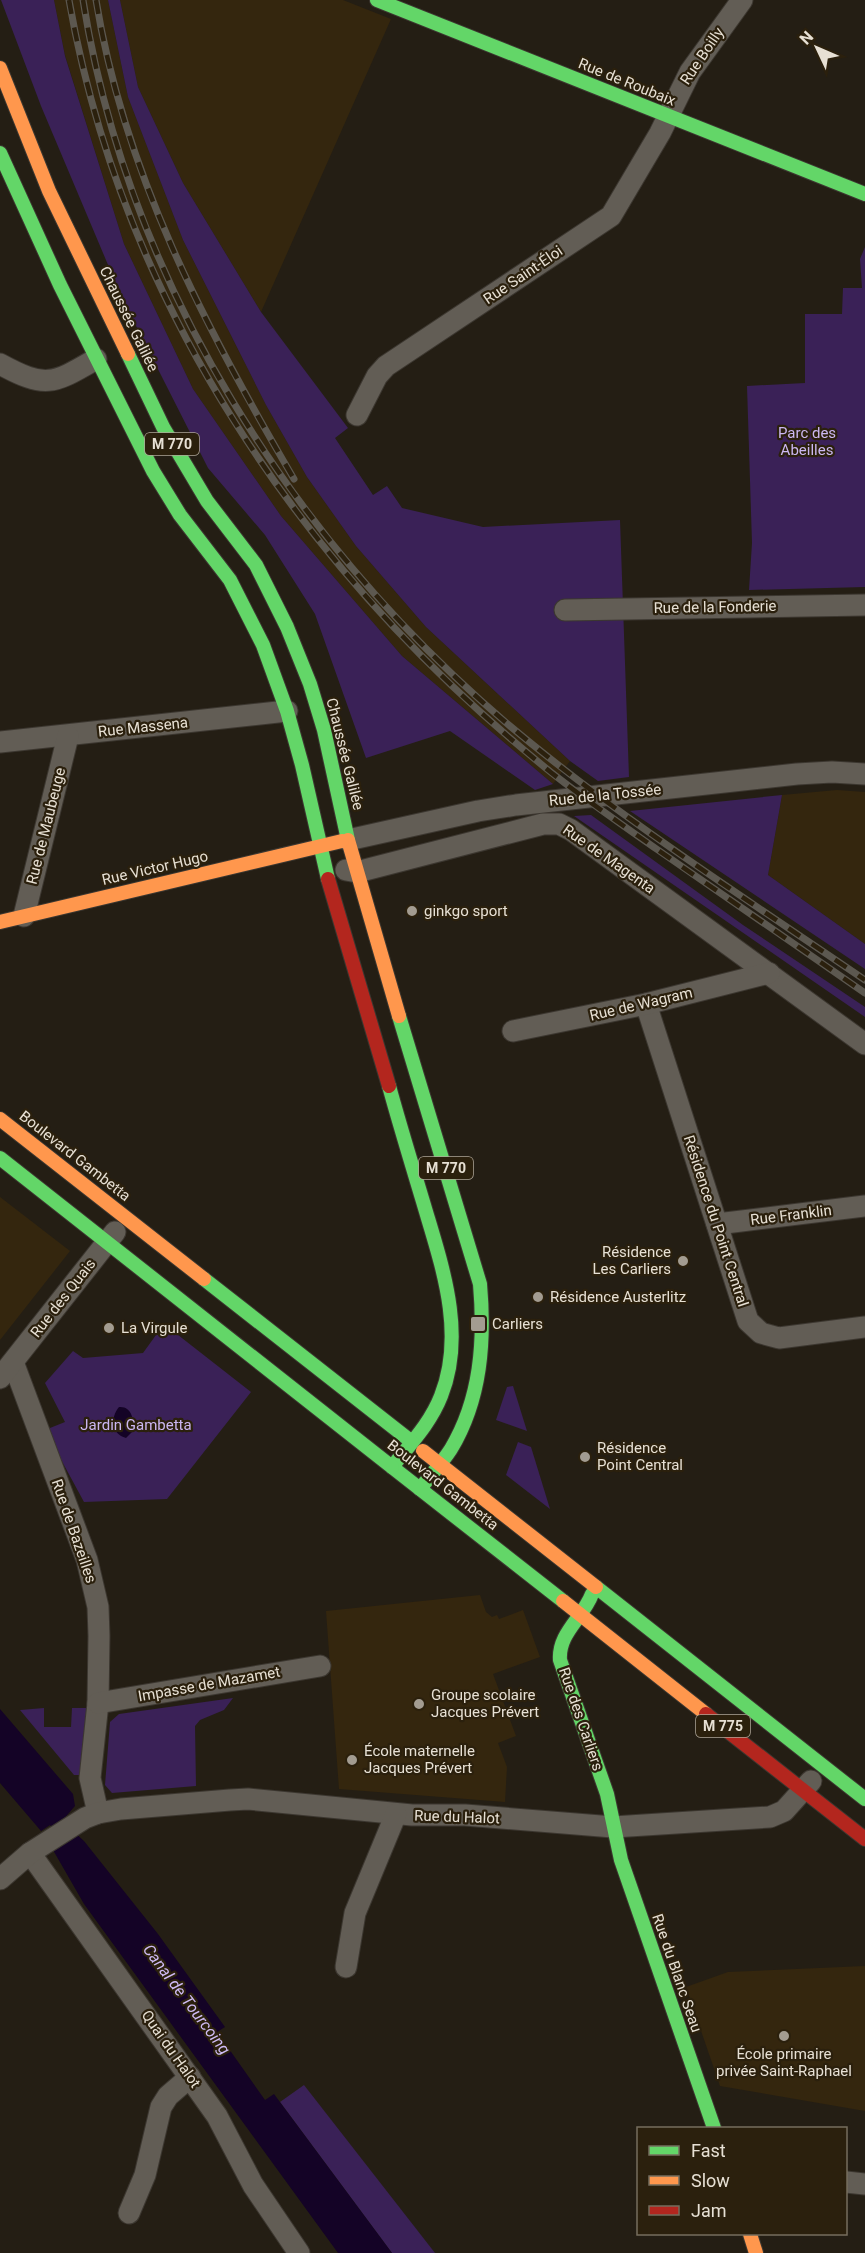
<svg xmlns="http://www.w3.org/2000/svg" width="865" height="2253" viewBox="0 0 865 2253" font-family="Roboto,sans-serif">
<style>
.built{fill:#34260e}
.green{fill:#3a2157}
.water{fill:#140326}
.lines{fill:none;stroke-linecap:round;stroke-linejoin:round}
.street-casing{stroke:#3c3730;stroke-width:23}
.fast-casing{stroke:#3c3730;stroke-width:16}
.slow-casing{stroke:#3c3730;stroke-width:16}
.jam-casing{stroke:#3c3730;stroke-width:16}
.street{stroke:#625d55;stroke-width:21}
.fast{stroke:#63d668;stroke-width:14}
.slow{stroke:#ff974d;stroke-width:14}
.jam{stroke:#b3261e;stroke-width:14}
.rail-casing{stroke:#5c5850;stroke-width:7}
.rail{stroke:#2b200d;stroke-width:4.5;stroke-dasharray:14;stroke-linecap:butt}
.poi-dot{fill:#a39c91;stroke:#2b200d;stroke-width:2}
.labels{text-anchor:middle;stroke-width:4.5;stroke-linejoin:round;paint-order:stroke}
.shield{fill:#2b200d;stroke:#afa698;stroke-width:1.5}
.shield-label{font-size:14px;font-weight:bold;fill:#e7e0d4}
.street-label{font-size:15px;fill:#e7e0d4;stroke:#2b200d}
.park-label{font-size:15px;fill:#cbb7f1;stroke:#2b200d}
.poi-label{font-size:15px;fill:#e7e0d4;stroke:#2b200d;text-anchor:start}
.water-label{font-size:16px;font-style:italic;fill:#cfbbf5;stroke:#2b200d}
</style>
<rect width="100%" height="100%" fill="#241e14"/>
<g class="built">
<polygon points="54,0 108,0 128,97 183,240 266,405 307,477 356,546 426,627 570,761 553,784 402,656 281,516 193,389 124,244 65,55"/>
<polygon points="120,0 343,0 391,19 261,312 183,183 138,87"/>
<polygon points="837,790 865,792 865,944 768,875 782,795"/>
<polygon points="0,1197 70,1251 0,1340"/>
<polygon points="480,1595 486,1612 492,1617 497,1615 499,1619 523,1610 540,1657 493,1674 516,1736 498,1743 507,1767 505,1802 339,1789 326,1611"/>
<polygon points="865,1966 865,2111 720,2086 686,1987 728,1972"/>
</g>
<g class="green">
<polygon points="1,0 54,0 65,56 124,244 193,389 281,516 402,656 553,784 535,790 450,731 366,758 315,614 265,535 208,468 122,298 41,106"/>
<polygon points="108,0 120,0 138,87 183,183 261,312 348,428 335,438 373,495 387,486 402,508 483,527 620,520 629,777 598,781 570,761 426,627 356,546 307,477 266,405 183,240 128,97"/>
<polygon points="865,247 865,587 749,590 752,543 747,386 805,383 805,314 842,314 843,288 862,288 860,259"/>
<polygon points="782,795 768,875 865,944 865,969 630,811"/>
<polygon points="591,815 743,925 865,1007 865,1017 574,816"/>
<polygon points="164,1324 251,1392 167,1499 84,1502 45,1430 65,1422 45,1383 73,1351 83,1358 143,1353"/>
<polygon points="513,1386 527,1431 496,1420 507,1387"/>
<polygon points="518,1442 531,1447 550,1509 506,1475"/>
<polygon points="233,1698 224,1710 200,1720 195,1726 196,1786 112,1793 105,1785 110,1722 119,1714"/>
<polygon points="44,1708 44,1727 71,1727 72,1708 88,1708 82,1775 74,1775 20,1710"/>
<polygon points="304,2085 435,2253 392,2253 280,2102"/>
</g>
<g class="water">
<path d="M119,1407C132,1406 134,1420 133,1431L126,1438C111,1434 110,1418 119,1407Z"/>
<polygon points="0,1709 73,1794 75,1806 62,1821 84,1841 158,1934 225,2027 217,2032 265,2100 274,2094 392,2253 338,2253 84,1904 53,1850 59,1837 50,1825 41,1831 0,1783"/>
</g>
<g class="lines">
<g class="street-casing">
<g id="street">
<path d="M0,364C46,389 53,384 96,359"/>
<polyline points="357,415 377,376 386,366 611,216 660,133 690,72 742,0"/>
<polyline points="565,610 865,605"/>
<polyline points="0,742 287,711"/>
<polyline points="348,840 478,811 516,805 797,774 832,772 865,774"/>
<polyline points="346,870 357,872 543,824 559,824 571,830 865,1044"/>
<polyline points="24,916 68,736"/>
<polyline points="646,1004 748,1321 761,1333 779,1338 865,1327"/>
<polyline points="513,1031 646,1004 769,973"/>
<polyline points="717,1224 865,1206"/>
<polyline points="13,1362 87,1560 98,1607 99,1636 98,1703 90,1778 98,1813"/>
<polyline points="0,1378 115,1232"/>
<polyline points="98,1703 320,1666"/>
<polyline points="30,1853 217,2116 253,2185 299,2253"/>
<polyline points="0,1879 30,1853 85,1818 98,1813 121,1809 230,1800 248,1799 412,1815 465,1815 613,1827 770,1817 784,1811 811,1781"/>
<polyline points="346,1967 355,1913 396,1814"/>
<polyline points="846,2182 865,2184"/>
<polyline points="129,2213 145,2175 161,2107 168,2096 190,2077"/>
</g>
</g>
<g class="fast-casing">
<g id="fast">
<polyline points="377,0 865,194"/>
<polyline points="0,153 60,285 153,471 180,515 230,580 263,645 287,711 302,765 328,879"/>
<polyline points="128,354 163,427 207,501 256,565 287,627 310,684 324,730 348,840"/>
<path d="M399,1016L480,1284C485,1341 481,1399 451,1449C442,1463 430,1476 420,1489"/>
<path d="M389,1086C400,1126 412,1165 424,1205C442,1266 466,1333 441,1396C430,1424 410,1444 392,1467L563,1601"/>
<polyline points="0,1158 392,1467"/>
<polyline points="204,1279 412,1442"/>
<polyline points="596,1587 865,1799"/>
<path d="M592,1594C583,1618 558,1633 560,1660L607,1794L621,1860L714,2128"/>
</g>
</g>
<g class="slow-casing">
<g id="slow">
<polyline points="0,68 49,191 128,354"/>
<polyline points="348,840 399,1016"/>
<polyline points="0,922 342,841"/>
<polyline points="0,1119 204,1279"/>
<polyline points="423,1451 596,1587"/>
<polyline points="563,1601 706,1714"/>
<polyline points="750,2234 756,2253"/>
</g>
</g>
<g class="jam-casing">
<g id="jam">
<polyline points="328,879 389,1086"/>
<polyline points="706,1714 865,1839"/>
</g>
</g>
<use href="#street" class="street"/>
<use href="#fast" class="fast"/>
<use href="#slow" class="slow"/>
<use href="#jam" class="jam"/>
<g class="rail-casing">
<g id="rail">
<path d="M69,0C122,303 301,567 536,760C575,793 617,821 658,850C727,898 796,945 865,993"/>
<path d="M83,0C128,283 293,542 510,726C621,819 745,898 865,980"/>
<path d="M96,0C124,173 206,329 294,479"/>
</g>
</g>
<use href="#rail" class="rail"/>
</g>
<g class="poi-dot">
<circle cx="412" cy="911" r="6"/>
<circle cx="683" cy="1261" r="6"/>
<circle cx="538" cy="1297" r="6"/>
<rect x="470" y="1316" width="16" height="16" rx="3"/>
<circle cx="109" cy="1328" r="6"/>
<circle cx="585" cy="1457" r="6"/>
<circle cx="419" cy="1704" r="6"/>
<circle cx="352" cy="1760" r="6"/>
<circle cx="784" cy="2036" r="6"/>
</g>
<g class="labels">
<g class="shield">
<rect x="145" y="433" width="54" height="22" rx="4.5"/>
<rect x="419" y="1157" width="54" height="22" rx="4.5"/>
<rect x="696" y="1715" width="54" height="22" rx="4.5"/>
</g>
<g class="shield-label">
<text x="172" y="449">M 770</text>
<text x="446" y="1173">M 770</text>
<text x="723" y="1731">M 775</text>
</g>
<g class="street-label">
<text transform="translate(702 56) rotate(-56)" y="5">Rue Boilly</text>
<text transform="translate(627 82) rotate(22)" y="5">Rue de Roubaix</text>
<text transform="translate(523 275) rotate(-34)" y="5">Rue Saint-Éloi</text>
<text transform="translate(129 319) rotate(64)" y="5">Chaussée Galilée</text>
<text transform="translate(715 607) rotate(-1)" y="5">Rue de la Fonderie</text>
<text transform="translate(143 727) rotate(-6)" y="5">Rue Massena</text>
<text transform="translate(345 754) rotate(76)" y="5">Chaussée Galilée</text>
<text transform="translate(605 795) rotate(-6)" y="5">Rue de la Tossée</text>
<text transform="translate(46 826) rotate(-76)" y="5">Rue de Maubeuge</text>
<text transform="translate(609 859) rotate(35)" y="5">Rue de Magenta</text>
<text transform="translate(155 868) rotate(-13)" y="5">Rue Victor Hugo</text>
<text transform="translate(641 1004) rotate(-13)" y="5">Rue de Wagram</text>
<text transform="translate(75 1156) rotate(38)" y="5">Boulevard Gambetta</text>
<text transform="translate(791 1215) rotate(-7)" y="5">Rue Franklin</text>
<text transform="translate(716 1221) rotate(72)" y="5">Résidence du Point Central</text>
<text transform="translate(63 1298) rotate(-52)" y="5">Rue des Quais</text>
<text transform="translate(443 1485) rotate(38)" y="5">Boulevard Gambetta</text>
<text transform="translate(74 1531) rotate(71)" y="5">Rue de Bazeilles</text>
<text transform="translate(209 1684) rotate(-10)" y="5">Impasse de Mazamet</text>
<text transform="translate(581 1719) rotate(71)" y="5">Rue des Carliers</text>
<text transform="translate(457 1817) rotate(2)" y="5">Rue du Halot</text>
<text transform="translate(677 1973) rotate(71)" y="5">Rue du Blanc Seau</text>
<text transform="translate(171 2049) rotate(55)" y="5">Quai du Halot</text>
</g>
<g class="park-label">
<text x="807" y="438">Parc des<tspan x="807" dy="17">Abeilles</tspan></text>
<text x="136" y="1430">Jardin Gambetta</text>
</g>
<g class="poi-label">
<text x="424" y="916">ginkgo sport</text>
<text x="671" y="1257" text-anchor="end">Résidence<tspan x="671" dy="17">Les Carliers</tspan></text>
<text x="550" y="1302">Résidence Austerlitz</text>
<text x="492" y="1329">Carliers</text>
<text x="121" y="1333">La Virgule</text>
<text x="597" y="1453">Résidence<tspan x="597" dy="17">Point Central</tspan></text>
<text x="431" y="1700">Groupe scolaire<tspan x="431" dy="17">Jacques Prévert</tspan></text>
<text x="364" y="1756">École maternelle<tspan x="364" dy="17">Jacques Prévert</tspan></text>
<text x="784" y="2059" text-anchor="middle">École primaire<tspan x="784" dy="17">privée Saint-Raphael</tspan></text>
</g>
<g class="water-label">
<text transform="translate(187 1999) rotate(53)" y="6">Canal de Tourcoing</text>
</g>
</g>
<rect x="637" y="2127" width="210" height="108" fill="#2b200d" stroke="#766d5d" stroke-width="1.5"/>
<rect x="649" y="2146" width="30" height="9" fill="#63d668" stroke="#766d5d" stroke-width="1.5"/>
<text x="691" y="2157" font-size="18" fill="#e7e0d4">Fast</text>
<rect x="649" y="2176" width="30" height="9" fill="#ff974d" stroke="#766d5d" stroke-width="1.5"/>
<text x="691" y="2187" font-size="18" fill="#e7e0d4">Slow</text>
<rect x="649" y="2206" width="30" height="9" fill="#b3261e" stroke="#766d5d" stroke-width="1.5"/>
<text x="691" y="2217" font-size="18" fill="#e7e0d4">Jam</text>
<g transform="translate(817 48) rotate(314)" stroke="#2b200d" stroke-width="4.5" paint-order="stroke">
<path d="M0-4.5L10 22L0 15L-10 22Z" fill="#e7e0d4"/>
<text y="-9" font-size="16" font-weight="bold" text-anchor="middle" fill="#e7e0d4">N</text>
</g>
</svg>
